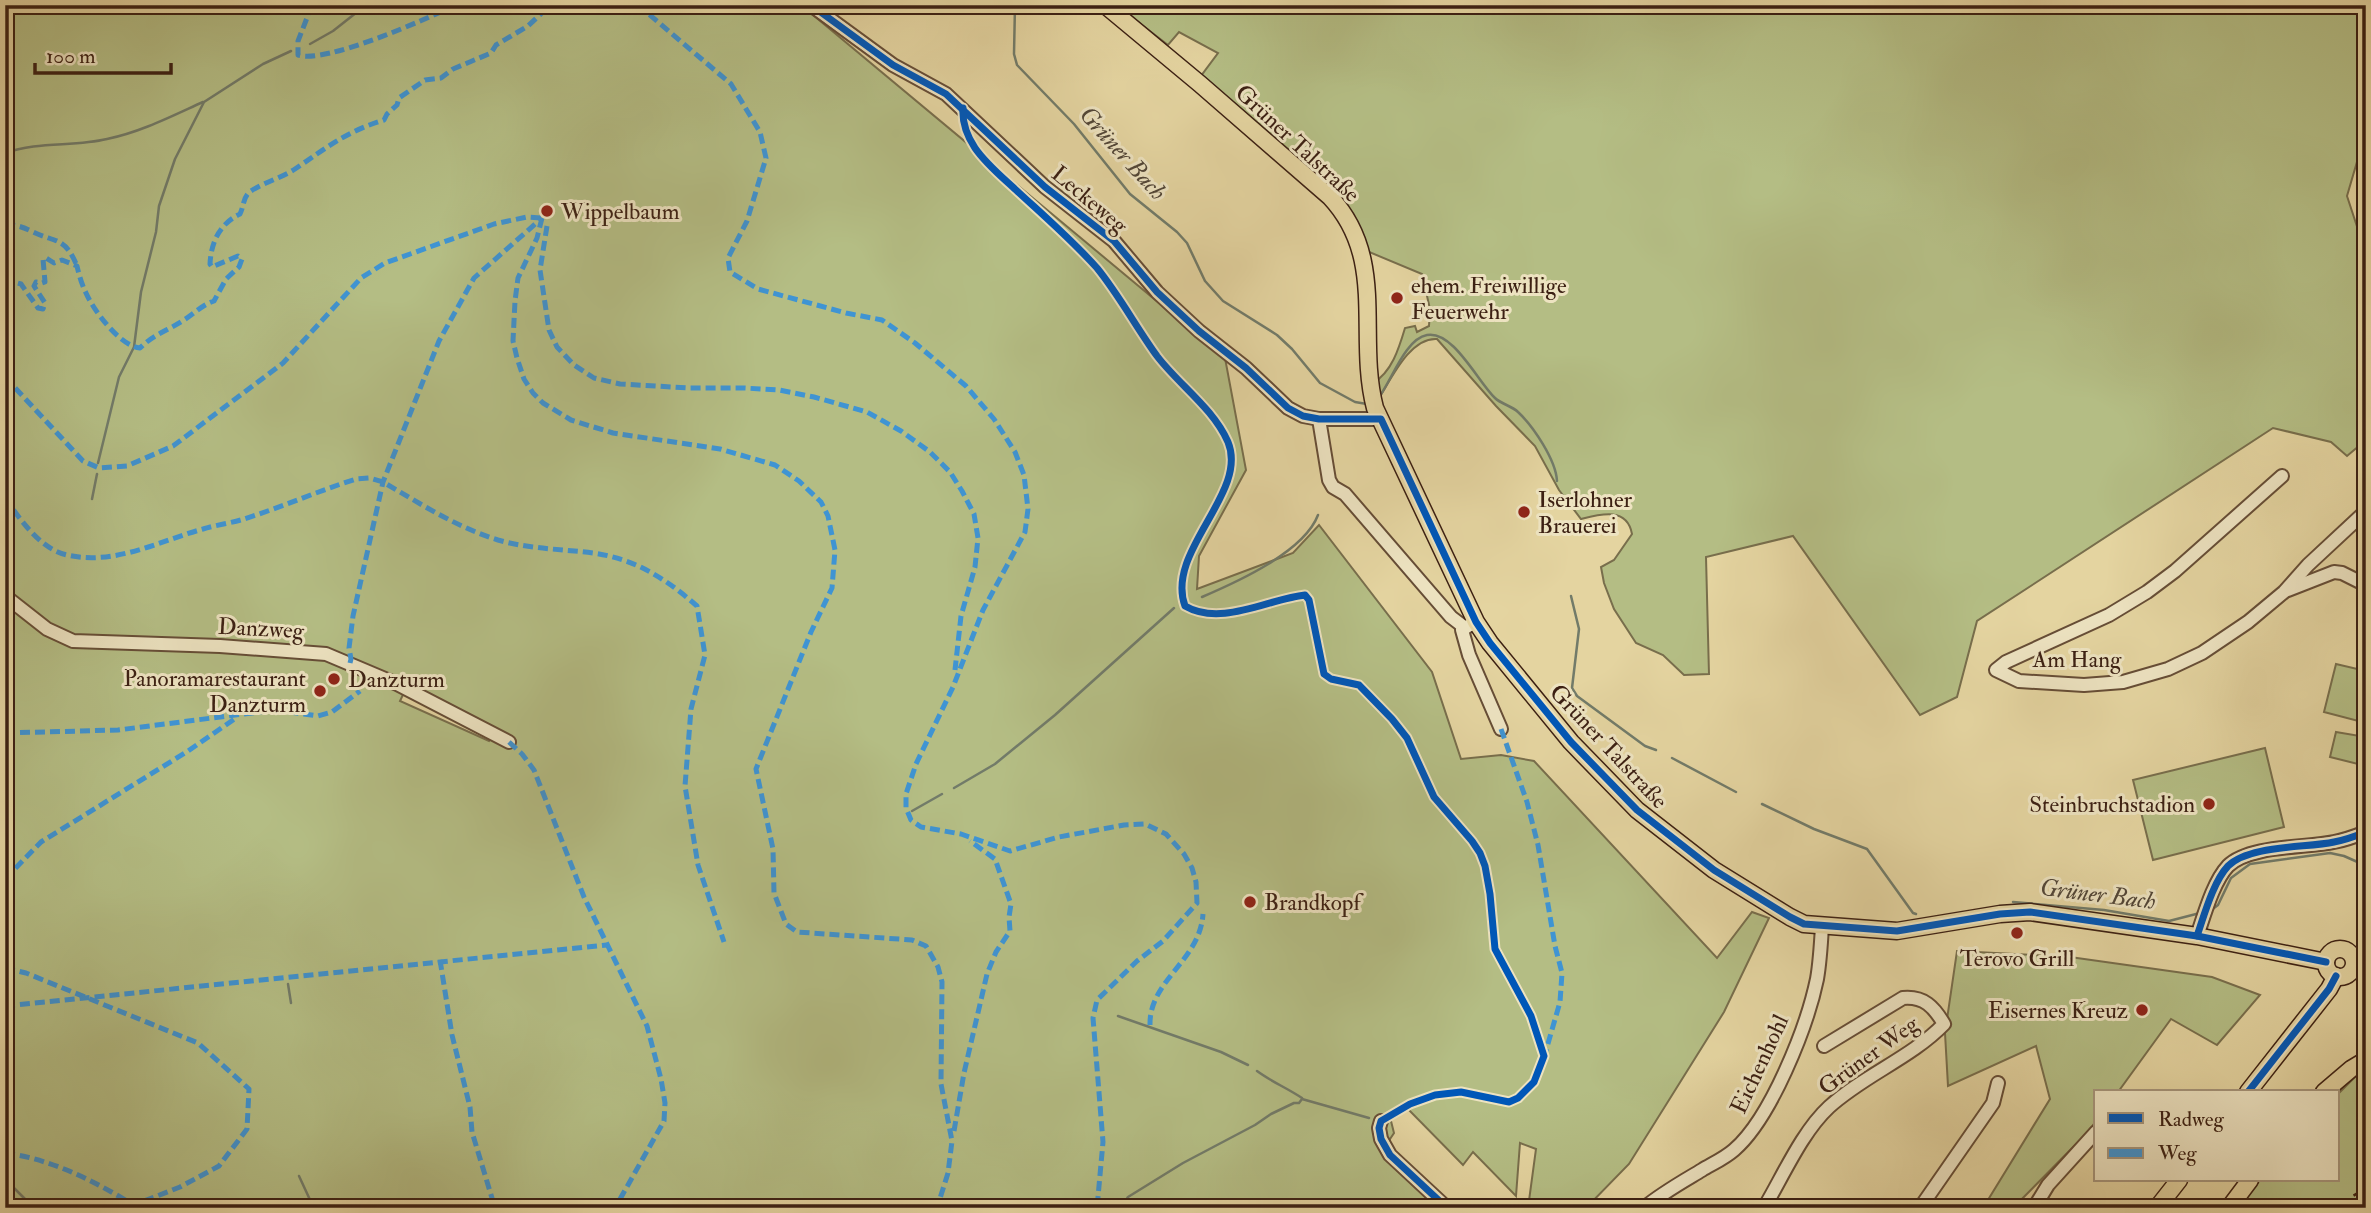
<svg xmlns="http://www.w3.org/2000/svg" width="2371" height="1213" viewBox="0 0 2371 1213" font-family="'IM FELL Double Pica',serif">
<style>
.green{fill:#b4bd84;stroke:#786e4c;stroke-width:2;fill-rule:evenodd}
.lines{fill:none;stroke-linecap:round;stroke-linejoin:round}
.stream{stroke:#727b69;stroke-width:2.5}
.minor-casing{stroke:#664d36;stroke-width:16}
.major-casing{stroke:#3c2013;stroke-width:19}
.minor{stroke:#ede3c1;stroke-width:12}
.major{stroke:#e4d4a0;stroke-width:16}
.rail{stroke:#3c2013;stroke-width:2.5;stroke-dasharray:12 12;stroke-linecap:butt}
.quiet{stroke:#3f94d3;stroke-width:5;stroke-dasharray:10 5;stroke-linecap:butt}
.cycleway-casing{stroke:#ede3c1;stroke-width:11}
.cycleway{stroke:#0057b8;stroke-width:7}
.poi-dot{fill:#8f2418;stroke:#ede3c1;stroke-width:2.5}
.labels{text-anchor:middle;stroke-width:6;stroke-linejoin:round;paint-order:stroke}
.street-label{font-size:23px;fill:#3c2013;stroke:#ede3c1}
.poi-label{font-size:23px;fill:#3c2013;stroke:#ede3c1;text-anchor:start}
.water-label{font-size:24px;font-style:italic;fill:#524637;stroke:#ede3c1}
</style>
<rect width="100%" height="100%" fill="#e4d4a0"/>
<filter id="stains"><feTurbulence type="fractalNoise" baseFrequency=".00286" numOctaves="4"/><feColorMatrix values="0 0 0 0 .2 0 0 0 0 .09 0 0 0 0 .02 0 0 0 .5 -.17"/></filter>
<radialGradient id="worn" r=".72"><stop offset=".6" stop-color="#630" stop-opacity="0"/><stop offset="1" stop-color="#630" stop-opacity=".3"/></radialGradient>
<g class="green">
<path d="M5,5H801L1225,358L1246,470L1199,556L1197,589L1293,553L1319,525L1432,672L1461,759L1501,755L1534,761L1717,958L1752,912L1769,918L1724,1012L1629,1164L1586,1208H1528L1536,1149L1520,1143L1516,1196L1473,1152L1463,1165L1407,1108L1390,1117L1394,1133L1382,1151L1441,1208H5ZM407,686L497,730L489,741L400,701Z"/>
<path d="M1116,5H2366V131L2347,196L2366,254V440L2347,456L2331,442L2273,428L1977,621L1957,697L1920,715L1793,536L1706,557L1709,674L1684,675L1663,655L1636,643L1614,609L1604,583L1601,567L1614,560L1632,534C1627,507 1601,514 1581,519L1559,490L1535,446L1496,406L1437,339C1409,337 1390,382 1376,403L1373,383C1392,372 1399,348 1405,328L1415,326L1417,332L1429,326L1430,309L1422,274L1362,249L1352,224L1198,80L1218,53L1179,32L1168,45Z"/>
<polygon points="2336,664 2366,671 2366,723 2324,712"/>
<polygon points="2336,732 2366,737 2366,766 2330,757"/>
<polygon points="2265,748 2284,827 2153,860 2133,780"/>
<polygon points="1957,951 2070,957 2212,977 2260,995 2217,1045 2171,1019 2118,1092 2096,1092 2096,1121 2087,1133 2013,1208 1983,1208 2050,1099 2036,1046 1948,1086 1945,1033"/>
<polygon points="2366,1069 2366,1208 2238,1208 2260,1180 2338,1180 2338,1094 2362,1070"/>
</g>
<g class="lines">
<g class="stream">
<polyline points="1015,5 1014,54 1017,65 1074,124 1130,194 1177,232 1187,243 1205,281 1223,301 1277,335 1292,349 1320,383 1355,402 1367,404"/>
<polyline points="310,44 333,31 366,5"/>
<path d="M5,153C38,141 74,147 107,139C141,132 172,116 203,102"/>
<polyline points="2361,233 2360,214 2366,186"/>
<polyline points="2362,252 2366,266"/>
<path d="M1379,397C1392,380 1405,339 1427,335C1453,330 1478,382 1495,398C1501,404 1512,406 1518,412C1533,426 1556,460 1557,481"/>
<polyline points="98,463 119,377 134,347 141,292 156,232 159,206 175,159 204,102 263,64 291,51"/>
<polyline points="92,499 97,474"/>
<polyline points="1571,596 1579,629 1572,688 1577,696 1645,746 1656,750"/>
<path d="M1202,597C1237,582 1304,552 1318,515"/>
<polyline points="1672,758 1736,792"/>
<polyline points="954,788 995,764 1055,715 1174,608"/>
<polyline points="1762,804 1814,829 1867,849 1913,913 1916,914"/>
<polyline points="912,811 942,794"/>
<polyline points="2013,902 2104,910 2169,921 2200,913"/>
<polyline points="2210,911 2218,905 2231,878 2250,864 2330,853 2344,856 2362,864"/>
<polyline points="288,984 291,1003"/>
<polyline points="1118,1016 1221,1052 1248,1065"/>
<path d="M1257,1071C1272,1082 1287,1088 1302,1098"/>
<polyline points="299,1176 311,1202 316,1208"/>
<polyline points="5,1179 34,1208"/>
<polyline points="1121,1208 1128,1197 1183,1163 1255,1125 1271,1114 1294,1103 1299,1103 1302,1099 1369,1118"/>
</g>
<g class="minor-casing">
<g id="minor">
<polyline points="811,5 893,65 946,94 1045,187 1114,241 1157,292 1199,331 1246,368 1288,408 1303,416 1319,419 1381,419"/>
<polyline points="1319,419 1329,480 1333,487 1345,494 1451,617 1464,627"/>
<polyline points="2282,476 2175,571 2147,592 2109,615 2006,662 1996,670 2019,681 2084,685 2123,682 2168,669 2202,653 2248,622 2284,592 2308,565 2366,511"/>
<polyline points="2288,590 2334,572 2342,573 2366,585"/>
<polyline points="5,596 47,629 73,641 220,646 326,654 397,684 509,742"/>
<polyline points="1470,625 1462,630 1469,655 1501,729"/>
<path d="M2197,936C2204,916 2213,882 2228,866C2249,845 2306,848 2334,842C2345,840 2356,836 2366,832"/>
<polyline points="1381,1121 1379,1128 1381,1139 1390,1155 1447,1208"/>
<path d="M1644,1208C1662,1193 1682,1182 1702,1170C1712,1164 1725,1158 1734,1150C1771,1118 1807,1027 1817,979C1820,962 1821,944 1822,926"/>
<path d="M1764,1208C1783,1176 1802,1132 1829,1107C1864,1075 1911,1058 1944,1024C1934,1007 1924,996 1903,998L1824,1046"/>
<polyline points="1920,1208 1993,1103 1998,1083"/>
<polyline points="2034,1208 2048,1185 2096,1132"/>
</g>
</g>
<g class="major-casing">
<g id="major">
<path d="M1105,5L1200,84L1330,197C1388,259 1356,335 1375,408L1476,622L1490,643L1571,742L1637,810L1714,870L1790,917L1804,924L1897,931L2000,914L2030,912L2197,936L2326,962"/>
<circle cx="2340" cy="963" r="14"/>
<polyline points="2248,1092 2329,989 2336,976"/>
<polyline points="2324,1092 2351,1069 2366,1060"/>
<polyline points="2157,1208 2179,1180"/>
<polyline points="2229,1208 2250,1180"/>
</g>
</g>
<use href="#minor" class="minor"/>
<use href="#major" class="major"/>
<polyline class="rail" points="2333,1208 2366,1188"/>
<g class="quiet">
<path d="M312,5L298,41V55C326,64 426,19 456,5"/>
<polyline points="638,5 731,84 760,132 766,158 747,221 728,258 730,272 758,289 846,313 882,320 915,343 966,386 994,419 1015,452 1024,475 1028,509 1025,532 983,610 953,687 916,764 906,794 906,808 911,820 921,827 961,834 1010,851 1059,837 1124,825 1145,824 1166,834 1184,854 1192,868 1196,882 1197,903 1163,941 1137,961 1097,1000 1093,1018 1103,1142 1097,1208"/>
<polyline points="542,218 537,238 518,278 515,301 513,341 517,358 524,379 533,393 543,403 571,420 613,433 720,449 775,465 799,481 821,502 828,516 835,550 832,588 811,632 756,769 773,849 774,893 786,924 797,932 912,940 926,946 938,967 942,982 941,1084 952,1141 948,1173 937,1208"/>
<path d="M5,224C17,225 23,227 33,232C57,243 65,237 77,266"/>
<polyline points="547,226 540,270 549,330 557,347 574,365 594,378 620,384 690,388 744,388 779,390 814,397 867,412 901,431 930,452 950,472 962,491 974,514 978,538 975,567 961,616 955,670"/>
<path d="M5,303L12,298L11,285L14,282L21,284L38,308L43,309L45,303L34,286L36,282L42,283L45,282L43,259L46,258L54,263L62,260L77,266C79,275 82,285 86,293C94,311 120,346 140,348C154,334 169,330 184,320C195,313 202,305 214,301L226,279L239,267L242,259L238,256L212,267L210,264C211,243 219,224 240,214C244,206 243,196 251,191C263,183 283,177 295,169C326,148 347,131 384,120L387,114L397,105L399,98L425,80L441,78L453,69L491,53L496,45L528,26L546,9L563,5"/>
<polyline points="5,377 83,461 99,468 127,466 173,446 283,363 361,278 385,263 494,224 527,217 542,218"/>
<path d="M5,498C20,519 40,549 67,555C114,566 159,541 203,529C216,525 231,523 244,519C282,507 318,491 356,479L370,478L383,482C421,504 456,527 498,540C529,549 561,549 593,553C636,559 666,579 697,606L705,655L691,709L685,786L698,865L724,942"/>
<polyline points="350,663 351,659 349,648 353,616 383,482 439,341 474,278 542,218"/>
<polyline points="1501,729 1527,802 1538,845 1555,946 1562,973 1560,1002 1545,1054"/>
<polyline points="5,733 118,730 275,710 318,716 332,712 360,691"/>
<polyline points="509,742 522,754 534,770 584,897 647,1026 661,1079 665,1103 664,1121 615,1208"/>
<polyline points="5,879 41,842 188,751 236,718"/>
<polyline points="440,960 452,1035 470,1107 472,1132 495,1208"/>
<polyline points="5,968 26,973 198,1043 249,1089 247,1129 219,1166 180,1187 134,1205"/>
<polyline points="5,1006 607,945"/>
<path d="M1150,1025C1149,980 1200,961 1203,914"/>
<polyline points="954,1131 964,1073 987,974 996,952 1010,931 1009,917 1011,904 995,859 970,841"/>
<path d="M5,1153C52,1159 99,1183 138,1208"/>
</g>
<g class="cycleway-casing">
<g id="cycleway">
<polyline points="811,5 893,65 946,94 1045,187 1114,241 1157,292 1199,331 1246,368 1288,408 1303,416 1319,419 1381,419 1476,622 1490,643 1571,742 1637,810 1714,870 1790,917 1804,924 1897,931 2000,914 2030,912 2197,936 2326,962"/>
<path d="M963,108C962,122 967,136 975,148C986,164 1002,177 1016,190C1043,215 1072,240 1097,268C1119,295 1136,327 1157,356C1179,385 1213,408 1228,442C1249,493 1165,551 1185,606C1221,627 1268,599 1305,595L1309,600L1324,674L1331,679L1359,685L1392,719L1407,738L1434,797L1472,841L1480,853L1485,866L1490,894L1495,949L1531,1016L1544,1056L1534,1082L1518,1098L1509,1102L1461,1092L1435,1095L1410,1104L1381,1121L1379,1128L1381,1139L1390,1155L1447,1208"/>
<path d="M2197,936C2204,916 2213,882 2228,866C2249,845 2306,848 2334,842C2345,840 2356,836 2366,832"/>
<polyline points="2248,1092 2329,989 2336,976"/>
</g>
</g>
<use href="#cycleway" class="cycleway"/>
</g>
<g class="poi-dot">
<circle cx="547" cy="211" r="7"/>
<circle cx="1397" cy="298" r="7"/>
<circle cx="1524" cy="512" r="7"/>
<circle cx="334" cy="679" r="7"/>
<circle cx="320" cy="691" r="7"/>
<circle cx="2209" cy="804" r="7"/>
<circle cx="1250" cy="902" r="7"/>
<circle cx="2017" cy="933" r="7"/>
<circle cx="2142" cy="1010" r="7"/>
</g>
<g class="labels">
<g class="street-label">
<text transform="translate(1298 143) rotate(43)" y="8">Grüner Talstraße</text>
<text transform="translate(1090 199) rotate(40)" y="8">Leckeweg</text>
<text transform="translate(261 628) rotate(3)" y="8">Danzweg</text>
<text x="2077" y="667">Am Hang</text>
<text transform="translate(1609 746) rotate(47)" y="8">Grüner Talstraße</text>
<text transform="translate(1868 1055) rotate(-36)" y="8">Grüner Weg</text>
<text transform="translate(1759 1064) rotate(-65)" y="8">Eichenhohl</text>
</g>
<g class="poi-label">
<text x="561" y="219">Wippelbaum</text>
<text x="1411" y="293">ehem. Freiwillige<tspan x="1411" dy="26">Feuerwehr</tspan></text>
<text x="1538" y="507">Iserlohner<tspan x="1538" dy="26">Brauerei</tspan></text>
<text x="306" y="686" text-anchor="end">Panoramarestaurant<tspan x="306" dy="26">Danzturm</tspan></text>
<text x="348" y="687">Danzturm</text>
<text x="2195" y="812" text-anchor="end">Steinbruchstadion</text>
<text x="1264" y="910">Brandkopf</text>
<text x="2017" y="966" text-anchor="middle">Terovo Grill</text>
<text x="2128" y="1018" text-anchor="end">Eisernes Kreuz</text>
</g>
<g class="water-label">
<text transform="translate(1123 153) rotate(48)" y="8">Grüner Bach</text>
<text transform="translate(2098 894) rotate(7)" y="8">Grüner Bach</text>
</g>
</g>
<rect width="2371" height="1213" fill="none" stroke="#e4d4a0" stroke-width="28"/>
<rect x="7" y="7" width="2357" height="1199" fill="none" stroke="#3c2013" stroke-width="3.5"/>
<rect x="14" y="14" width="2343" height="1185" fill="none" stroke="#3c2013" stroke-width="2"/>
<rect x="2094" y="1090" width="245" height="91" fill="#ede3c1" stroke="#a6957b" stroke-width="2"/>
<rect x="2108" y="1113" width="35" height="10" fill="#0057b8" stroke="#a6957b" stroke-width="2"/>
<text x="2158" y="1126" font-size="21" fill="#3c2013">Radweg</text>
<rect x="2108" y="1148" width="35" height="10" fill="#3f94d3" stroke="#a6957b" stroke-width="2"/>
<text x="2158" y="1160" font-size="21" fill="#3c2013">Weg</text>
<path d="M35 63v10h136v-10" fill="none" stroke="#3c2013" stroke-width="3.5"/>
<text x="46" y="63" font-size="21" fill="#3c2013" stroke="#ede3c1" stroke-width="5" paint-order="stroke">100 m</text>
<rect width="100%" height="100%" filter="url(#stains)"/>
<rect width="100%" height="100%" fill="url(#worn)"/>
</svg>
